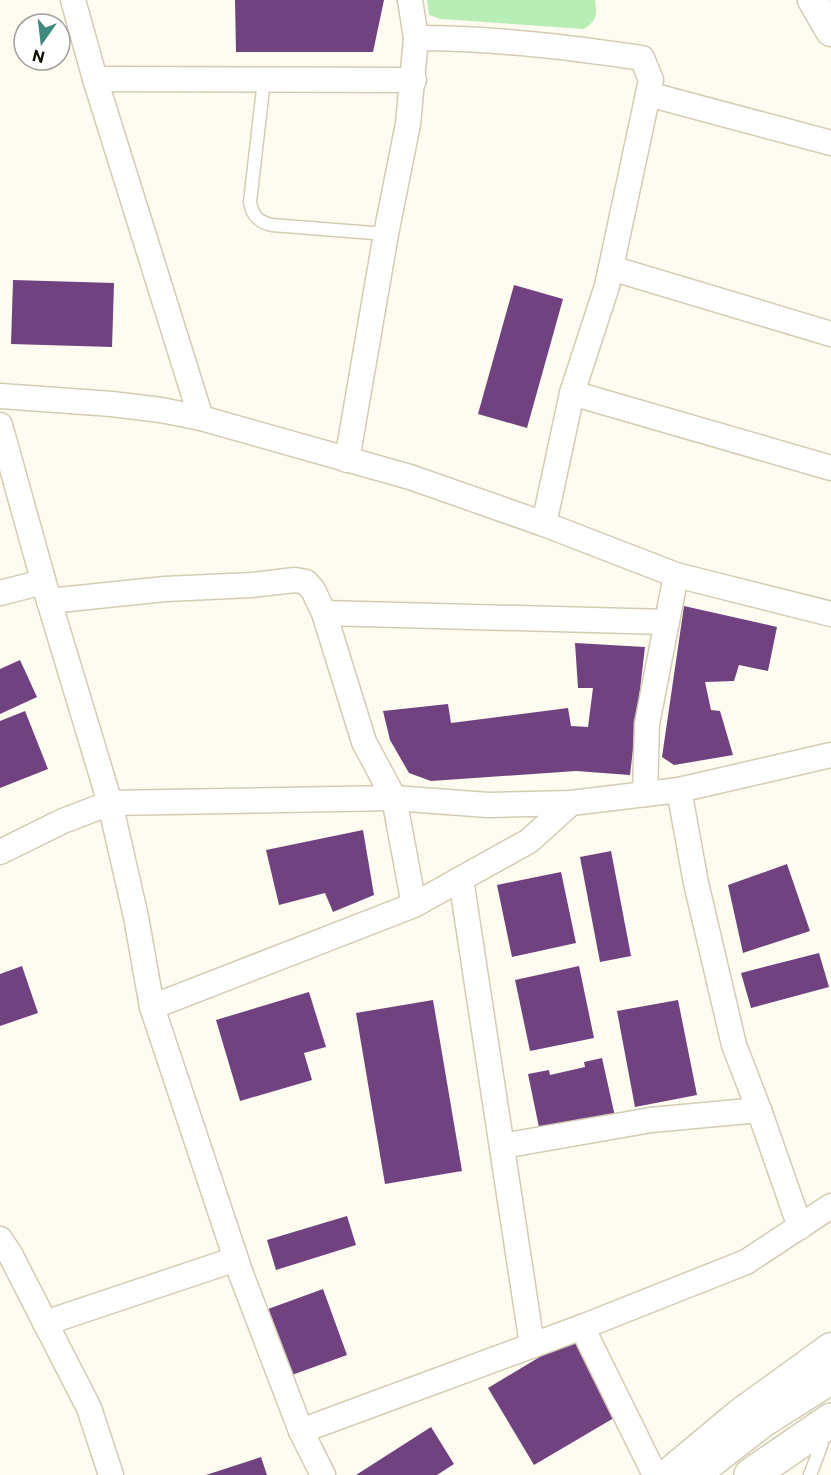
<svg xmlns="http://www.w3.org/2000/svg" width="831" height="1475" viewBox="0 0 831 1475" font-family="Commissioner,sans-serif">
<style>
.green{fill:#b8eeb6}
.building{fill:#704280}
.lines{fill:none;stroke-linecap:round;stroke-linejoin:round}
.service-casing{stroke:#d3ccb3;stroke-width:15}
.minor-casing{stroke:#d3ccb3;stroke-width:27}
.tertiary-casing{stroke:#d3ccb3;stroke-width:33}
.secondary-casing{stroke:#d3ccb3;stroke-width:36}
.service{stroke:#fff;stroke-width:12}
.minor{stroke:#fff;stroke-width:24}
.tertiary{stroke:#fff;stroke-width:30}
.secondary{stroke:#fff;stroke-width:33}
</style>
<rect width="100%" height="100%" fill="#fefbf1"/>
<path class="green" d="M427,0H595C598,15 596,21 584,29L441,19L429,15Z"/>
<g class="building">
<polygon points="235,0 384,0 373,52 236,52"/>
<polygon points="13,280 114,283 112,347 11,344"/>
<polygon points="514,285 563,299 527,428 478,414"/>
<polygon points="684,606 777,627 768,671 739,665 734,681 705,682 711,710 720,711 733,755 674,765 662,757"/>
<polygon points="575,643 645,647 630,775 576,771 431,781 409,773 390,740 383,711 448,704 451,723 568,708 571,726 588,727 593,688 578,688"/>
<polygon points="20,660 37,697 0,714 0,669"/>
<polygon points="25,711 48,769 0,788 0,721"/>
<polygon points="363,830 374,895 333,912 325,893 279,905 266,850"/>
<polygon points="611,851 631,956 600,962 580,857"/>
<polygon points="787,864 810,931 743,953 728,885"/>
<polygon points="561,872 576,943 512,957 497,885"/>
<polygon points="819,953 829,987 751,1008 741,973"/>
<polygon points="22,966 38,1013 0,1026 0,974"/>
<polygon points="579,966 594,1038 530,1051 515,980"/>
<polygon points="309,992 326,1047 304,1053 312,1080 240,1101 216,1020"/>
<polygon points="433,1000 462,1171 385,1184 356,1013"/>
<polygon points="678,1000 697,1095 635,1107 617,1011"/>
<polygon points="602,1058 616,1121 541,1137 528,1074 549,1070 550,1075 585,1067 584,1062"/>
<polygon points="347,1216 356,1245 276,1270 267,1240"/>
<polygon points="323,1289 347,1355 292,1375 268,1309"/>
<polygon points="573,1337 619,1415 534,1465 488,1388"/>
<polygon points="431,1427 454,1464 437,1475 356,1475"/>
<polygon points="261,1457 267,1475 206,1475"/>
</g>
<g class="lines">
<g class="service-casing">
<g id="service">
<path d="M264,80L250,202C252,215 258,222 272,225L386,234"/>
<polyline points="810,1475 821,1446 825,1431"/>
</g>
</g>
<g class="minor-casing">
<g id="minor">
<polyline points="73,0 95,79 201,418"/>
<polyline points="410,0 416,38"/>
<polyline points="95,79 414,80"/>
<polyline points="648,94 831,143"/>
<polyline points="611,268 831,334"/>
<polyline points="572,393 831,468"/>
<polyline points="0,396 112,404 161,410 201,418 410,477 544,524 676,575 831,614"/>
<polyline points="0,425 49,601 110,803 136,917 152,1007 241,1274 301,1431 323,1475"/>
<path d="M347,460L386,234L408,124L416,38C492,38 567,47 642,58L651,80L648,94L607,286L572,393L544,524"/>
<polyline points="0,593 43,582"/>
<polyline points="49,601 165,589 252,585 295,580 306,582 313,590 324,613 364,742 394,798 414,905"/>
<polyline points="324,613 667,622"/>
<polyline points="679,790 696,883 734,1045 759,1110 800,1227"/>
<polyline points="645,794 647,724 676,575"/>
<polyline points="0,852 63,821 110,803 394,798 488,805 571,803 679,790 831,755"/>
<polyline points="461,879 532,1345"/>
<polyline points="152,1007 414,905 529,841 571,803"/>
<polyline points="502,1146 651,1120 759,1110"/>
<polyline points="0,1239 10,1254 89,1408 111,1475"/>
<polyline points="45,1323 236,1259"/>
<polyline points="582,1327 655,1475"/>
<polyline points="301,1431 582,1327 746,1262 831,1206"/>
</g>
</g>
<g class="tertiary-casing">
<g id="tertiary">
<polyline points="813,0 831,31"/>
<polyline points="667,1475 740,1414 831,1348"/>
</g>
</g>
<g class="secondary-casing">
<g id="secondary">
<polyline points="692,1475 763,1420 831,1377"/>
<polyline points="751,1475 831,1420"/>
</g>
</g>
<use href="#service" class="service"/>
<use href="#minor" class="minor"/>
<use href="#tertiary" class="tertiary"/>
<use href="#secondary" class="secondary"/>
</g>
<g transform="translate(42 42) rotate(194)"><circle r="28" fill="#ffffff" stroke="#a09f9c" stroke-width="1.5"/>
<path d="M0-4.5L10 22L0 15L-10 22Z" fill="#41877e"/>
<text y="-9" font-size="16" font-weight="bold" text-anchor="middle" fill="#121007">N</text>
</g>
</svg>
